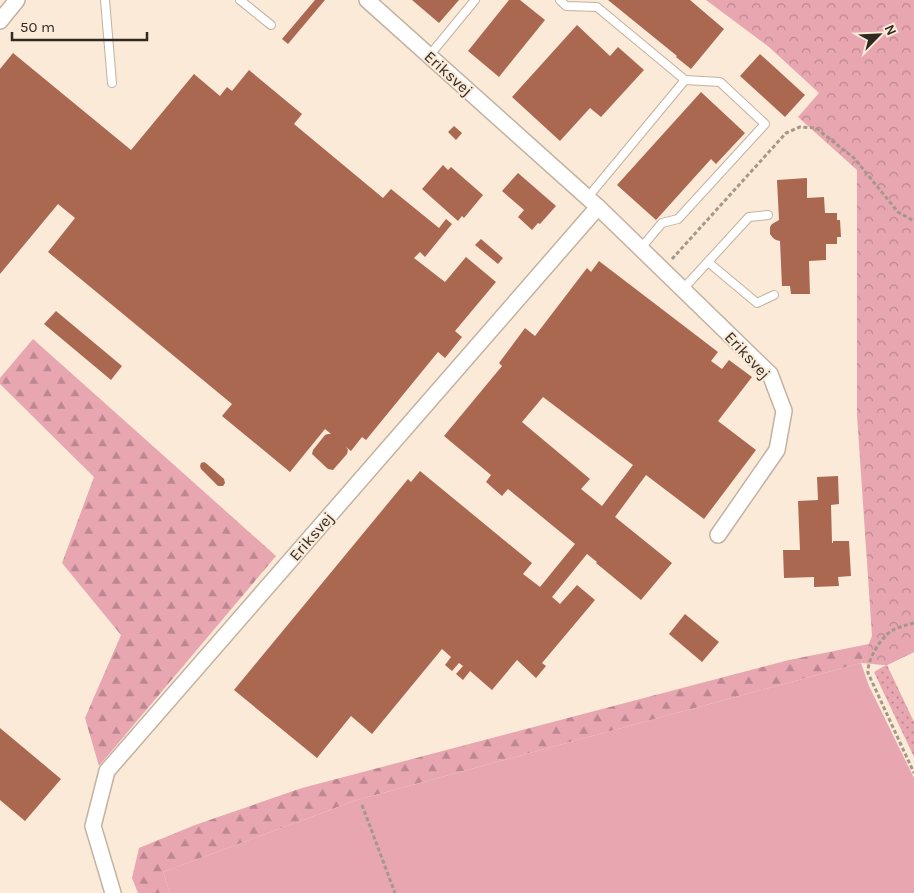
<svg xmlns="http://www.w3.org/2000/svg" width="914" height="893" viewBox="0 0 914 893" font-family="Karla,sans-serif">
<style>
.grass{fill:url(#grass-dots)}
.forest{fill:url(#forest-firs)}
.park{fill:url(#park-crowns)}
.pitch{fill:#e8a6b1}
.building{fill:#aa6851;fill-rule:evenodd}
.lines{fill:none;stroke-linecap:round;stroke-linejoin:round}
.service-casing{stroke:#c2b2a0;stroke-width:10}
.minor-casing{stroke:#c2b2a0;stroke-width:18}
.path{stroke:#a5988a;stroke-width:3;stroke-dasharray:4 2.5;stroke-linecap:butt}
.service{stroke:#fff;stroke-width:8}
.minor{stroke:#fff;stroke-width:15}
.labels{text-anchor:middle;stroke-width:4;stroke-linejoin:round;paint-order:stroke}
.street-label{font-size:16px;fill:#302a23;stroke:#fbead7}
</style>
<defs>
<pattern id="grass-dots" width="8" height="8" patternUnits="userSpaceOnUse" patternTransform="scale(1.25)"><rect width="8" height="8" fill="#e8a6b1"/><path d="M2 2h.1M6 6h.1" fill="none" stroke="#bc8790" stroke-width="1.8" stroke-linecap="round"/></pattern>
<pattern id="forest-firs" width="22" height="20" patternUnits="userSpaceOnUse" patternTransform="scale(1.25)"><rect width="22" height="20" fill="#e8a6b1"/><path d="M5 1l3.5 6h-7zM16 11l3.5 6h-7z" fill="#bc8790"/></pattern>
<pattern id="park-crowns" width="20" height="18" patternUnits="userSpaceOnUse" patternTransform="scale(1.25)"><rect width="20" height="18" fill="#e8a6b1"/><path d="M2 6a3 3 0 1 1 6 0M12 15a3 3 0 1 1 6 0" fill="none" stroke="#bc8790"/></pattern>
</defs>
<rect width="100%" height="100%" fill="#fbead7"/>
<polygon class="grass" points="914,652 887,665 914,722 914,757 874,672 886,665 873,664"/>
<g class="forest">
<polygon points="33,339 276,556 99,766 85,718 121,635 62,563 94,477 0,384 0,378"/>
<polygon points="869,644 861,663 357,800 163,872 170,893 138,893 132,878 139,848 195,825 302,788 789,660"/>
</g>
<polygon class="park" points="706,0 914,0 914,652 887,665 861,663 872,636 857,415 857,170 798,117 819,93 769,47"/>
<polygon class="pitch" points="861,663 869,686 914,778 914,893 170,893 163,872 357,800"/>
<g class="building">
<polygon points="315,0 325,0 288,44 282,39"/>
<polygon points="412,0 459,0 439,23"/>
<polygon points="509,0 520,0 545,20 499,77 468,51"/>
<polygon points="608,0 690,0 724,29 691,69 676,57 677,56"/>
<polygon points="577,25 610,56 618,47 644,70 601,117 590,108 560,141 512,97"/>
<polygon points="13,53 131,150 194,74 220,96 227,87 232,91 249,70 302,114 294,124 383,198 391,189 439,228 446,219 452,224 425,257 420,252 414,258 445,282 466,257 496,282 455,331 462,337 445,358 438,352 366,440 362,437 351,451 346,447 348,450 347,454 333,470 328,469 312,454 313,450 325,435 328,434 331,434 325,429 290,472 222,416 232,404 48,252 75,218 58,204 0,274 0,69"/>
<polygon points="760,54 805,95 785,117 740,76"/>
<polygon points="701,92 745,133 716,164 711,159 656,220 617,185"/>
<polygon points="454,126 462,133 456,140 448,132"/>
<polygon points="443,165 448,170 451,167 483,195 464,218 462,216 458,221 422,189"/>
<polygon points="518,173 556,206 540,224 538,223 532,230 518,217 524,210 502,191"/>
<polygon points="807,178 807,198 824,197 825,213 837,213 837,220 840,220 841,237 837,237 837,244 826,244 826,260 809,261 810,294 791,294 790,286 782,286 780,241 776,240 773,238 770,234 770,227 772,224 779,220 777,180"/>
<polygon points="481,239 503,258 498,264 475,245"/>
<path d="M599,261L718,352L711,361L722,369L729,360L752,377L718,421L756,450L704,519L646,475L615,517L672,563L641,600L596,563L597,562L587,554L552,597L560,604L577,585L595,600L542,663L546,666L536,678L517,660L492,690L470,671L463,680L456,674L463,666L459,663L452,671L445,665L451,657L442,649L372,734L351,716L317,758L234,690L408,479L411,482L420,471L532,563L523,574L540,587L575,544L508,489L502,496L486,482L491,475L444,436L502,366L499,363L525,328L535,336L587,268L591,272ZM543,397L633,465L602,506L581,489L590,479L522,422Z"/>
<polygon points="56,311 122,366 111,380 44,324"/>
<polygon points="204,462 207,464 224,479 225,483 223,486 218,486 201,469 200,466 201,463"/>
<polygon points="838,476 839,504 831,505 832,543 833,543 833,541 849,541 851,576 838,577 839,586 814,587 814,577 784,578 783,550 800,550 798,501 818,500 817,477"/>
<polygon points="685,614 719,642 702,662 669,634"/>
<polygon points="0,728 61,779 25,821 0,800"/>
</g>
<g class="lines">
<g class="service-casing">
<g id="service">
<polyline points="105,0 112,83"/>
<polyline points="240,0 271,25"/>
<polyline points="560,0 566,6 597,7 685,80 588,197"/>
<polyline points="429,56 475,0"/>
<polyline points="641,248 662,223 678,219 765,124 720,82 685,80"/>
<polyline points="708,262 757,303 774,295"/>
<polyline points="683,289 749,217 768,215"/>
</g>
</g>
<g class="minor-casing">
<g id="minor">
<polyline points="367,0 598,207 770,374 784,411 777,450 718,535"/>
<polyline points="0,21 17,0"/>
<polyline points="113,893 93,826 107,771 598,207"/>
</g>
</g>
<g class="path">
<polyline points="672,259 786,133 800,127 816,128 854,158 898,212 914,221"/>
<path d="M914,623C906,625 898,627 891,631C880,639 867,660 868,673L914,773"/>
<polyline points="362,805 395,893"/>
</g>
<use href="#service" class="service"/>
<use href="#minor" class="minor"/>
</g>
<g class="labels">
<g class="street-label">
<text transform="translate(449 73) rotate(42)" y="6">Eriksvej</text>
<text transform="translate(748 355) rotate(47)" y="6">Eriksvej</text>
<text transform="translate(311 536) rotate(-49)" y="6">Eriksvej</text>
</g>
</g>
<g transform="translate(879 35) rotate(66)" stroke="#fbead7" stroke-width="4" paint-order="stroke">
<path d="M0-4L9 19L0 12L-9 19Z" fill="#302a23"/>
<text y="-8" font-size="14" font-weight="bold" text-anchor="middle" fill="#302a23">N</text>
</g>
<path d="M12 32v8h135v-8" fill="none" stroke="#302a23" stroke-width="2.5"/>
<text x="20" y="32" font-size="15" fill="#302a23" stroke="#fbead7" stroke-width="4" paint-order="stroke">50 m</text>
</svg>
